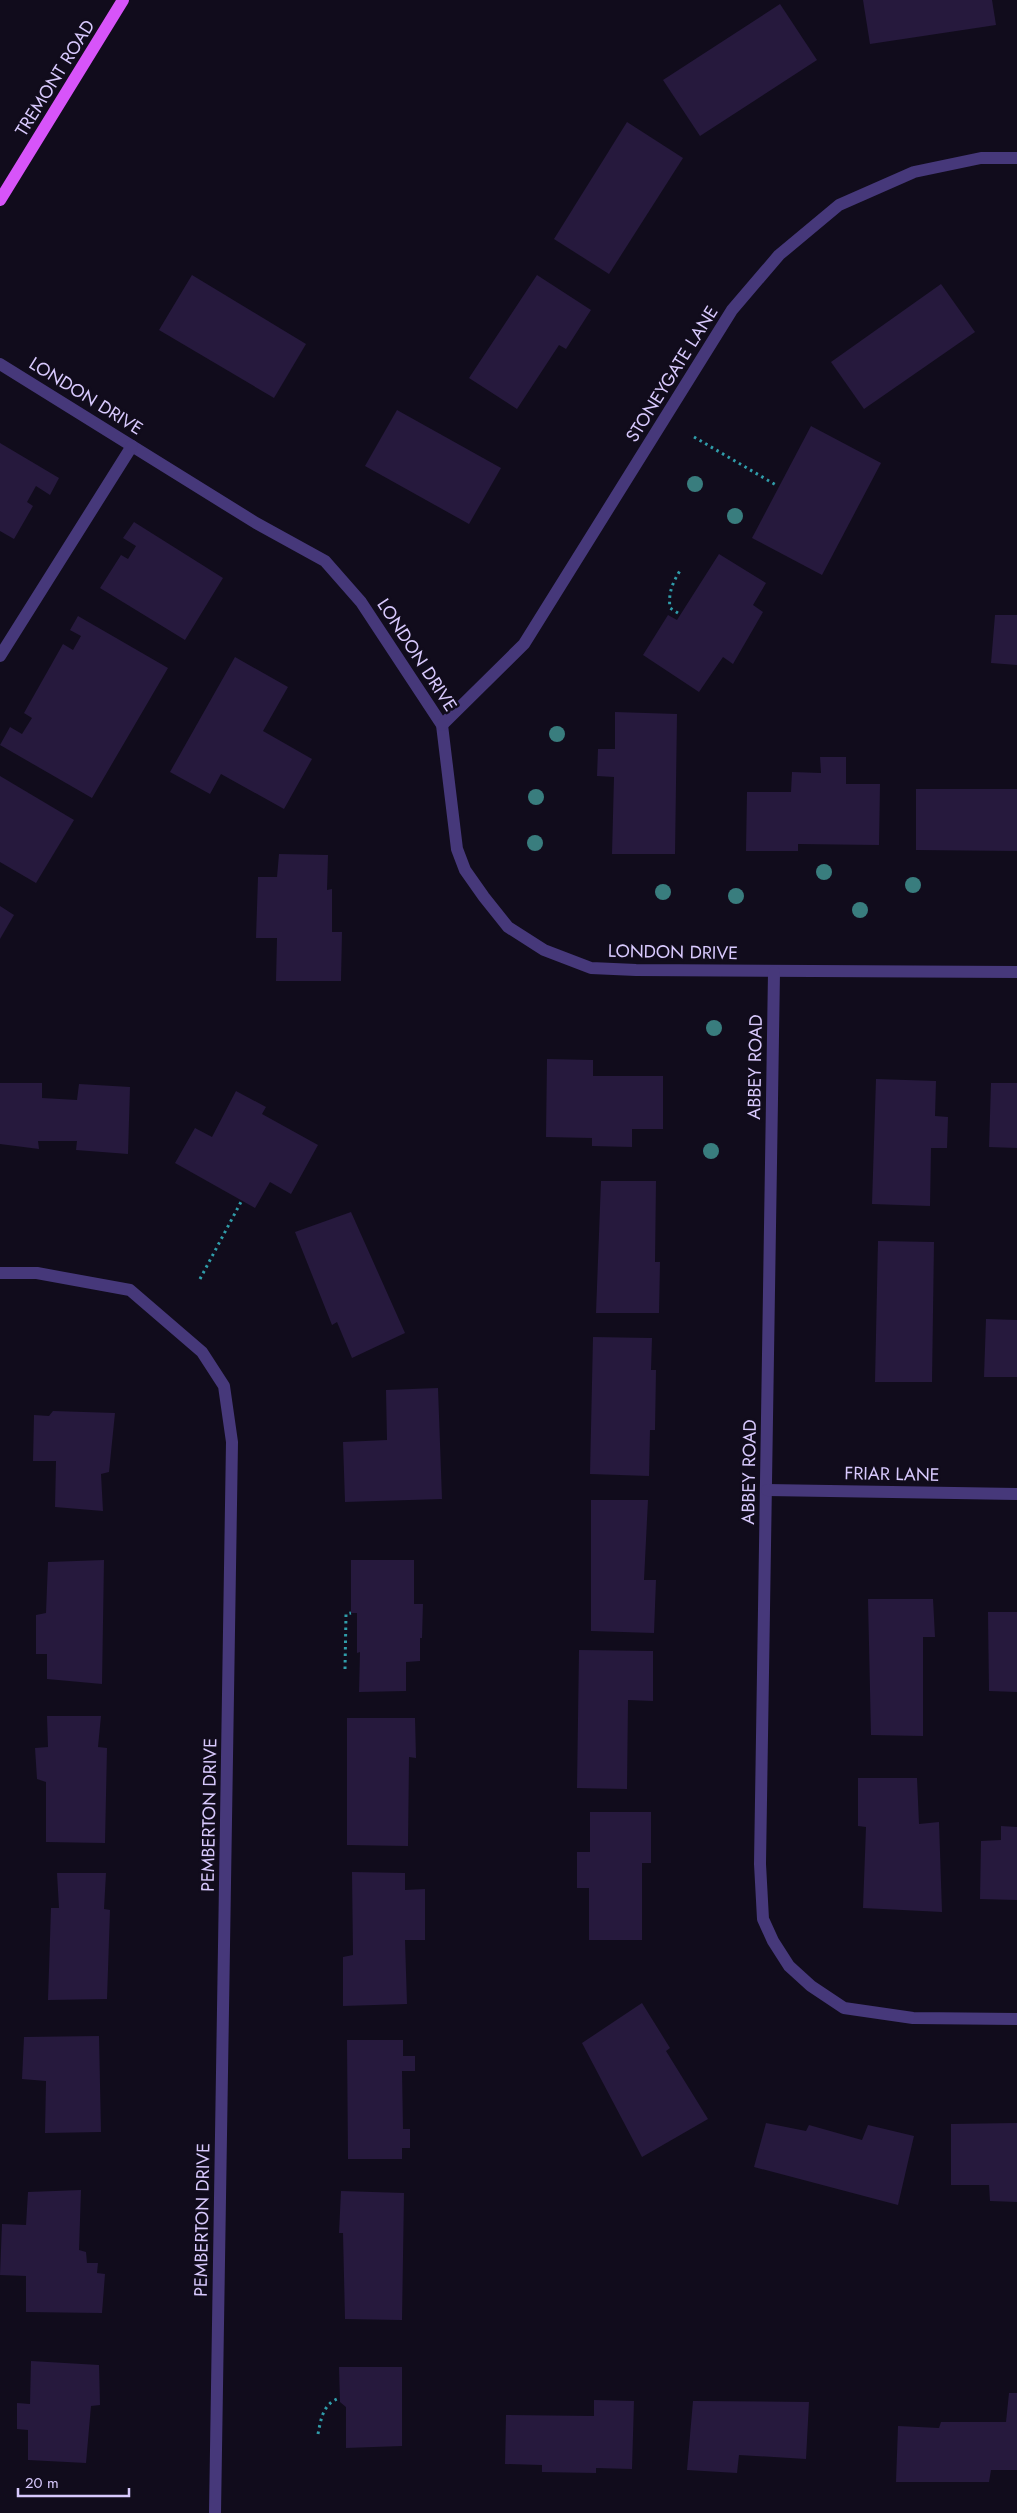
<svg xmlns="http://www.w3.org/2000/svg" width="1017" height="2513" viewBox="0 0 1017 2513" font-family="Jost,sans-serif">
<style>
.building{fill:#26193d}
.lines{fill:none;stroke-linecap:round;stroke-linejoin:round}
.path{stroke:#309daa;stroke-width:3;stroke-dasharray:2.5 4;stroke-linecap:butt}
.minor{stroke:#46387a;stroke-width:12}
.primary{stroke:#d754f9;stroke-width:12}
.tree{fill:#397d7e}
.labels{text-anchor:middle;stroke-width:5;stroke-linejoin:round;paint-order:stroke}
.street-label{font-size:18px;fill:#d8c9fd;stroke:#110c1c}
</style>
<rect width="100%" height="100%" fill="#110c1c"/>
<g class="building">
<polygon points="863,0 992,0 996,25 870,44"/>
<polygon points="780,4 817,60 700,136 663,80"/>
<polygon points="627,122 683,158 609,274 554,239"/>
<polygon points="192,275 306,344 274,398 159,330"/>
<polygon points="537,275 591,310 566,349 559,345 517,409 469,378"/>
<polygon points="941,284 975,332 864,409 831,362"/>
<polygon points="397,410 501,468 469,524 365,466"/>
<polygon points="811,426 881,463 822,575 752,538"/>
<polygon points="0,443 59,478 50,495 36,486 27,502 33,506 14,539 0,531"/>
<polygon points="134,522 223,578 185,640 100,588 121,555 128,559 136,546 123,538"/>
<polygon points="719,554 766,583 753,605 763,612 733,664 723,657 699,692 643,655 668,615 677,620"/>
<polygon points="995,615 1017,615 1017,665 991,663"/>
<polygon points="78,616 168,668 92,798 0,745 10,727 22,734 32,718 24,713 63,644 73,650 81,636 70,630"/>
<polygon points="235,657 288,687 263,731 312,759 284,809 221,774 210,794 170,772"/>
<polygon points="615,712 677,714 675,854 612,854 614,777 597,776 598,749 615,749"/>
<polygon points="820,757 846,757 846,784 880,784 879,845 798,844 798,851 746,851 747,792 791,792 792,772 821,773"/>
<polygon points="0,776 74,820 36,883 0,862"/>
<polygon points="916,789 1017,789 1017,851 916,850"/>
<polygon points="279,854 328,855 327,890 332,889 332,932 342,932 341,981 276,981 277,938 256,938 258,877 277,877"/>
<polygon points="0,906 14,915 0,939"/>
<polygon points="547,1059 593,1060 593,1076 663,1076 663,1129 632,1129 632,1147 592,1146 592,1138 546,1137"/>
<polygon points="876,1079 936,1081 935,1116 948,1117 947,1148 931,1148 930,1206 872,1204"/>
<polygon points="0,1083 42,1083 42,1098 77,1100 79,1084 130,1087 128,1154 76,1150 77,1141 38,1141 39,1149 0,1144"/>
<polygon points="991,1083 1017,1083 1017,1148 989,1147"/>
<polygon points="236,1091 266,1107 262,1114 318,1145 291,1194 270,1182 255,1208 175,1163 195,1128 212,1137"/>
<polygon points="601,1181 656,1181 655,1262 660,1262 659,1313 596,1313"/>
<polygon points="351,1212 405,1333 352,1358 337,1322 332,1325 295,1232"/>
<polygon points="878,1241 934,1242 932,1382 875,1382"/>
<polygon points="986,1319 1017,1320 1017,1377 984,1377"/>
<polygon points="593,1337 652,1338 651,1370 656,1370 655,1430 650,1430 649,1476 590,1474"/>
<polygon points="438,1388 442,1499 345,1502 343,1442 387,1440 386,1390"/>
<polygon points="53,1411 115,1413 109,1472 101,1474 103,1511 55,1507 56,1461 33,1461 34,1415 49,1416"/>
<polygon points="591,1500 648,1500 644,1580 656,1580 654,1633 591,1631"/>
<polygon points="104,1560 102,1684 47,1679 47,1654 36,1654 36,1615 46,1613 48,1562"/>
<polygon points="351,1560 414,1560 414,1604 423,1604 422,1638 420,1638 420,1661 406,1662 406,1691 359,1692 360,1652 357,1653 357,1613 351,1613"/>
<polygon points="868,1599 933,1599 935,1637 923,1637 923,1736 871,1735"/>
<polygon points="988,1612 1017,1612 1017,1692 989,1691"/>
<polygon points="579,1650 653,1651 653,1701 628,1700 627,1789 577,1788"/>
<polygon points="47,1716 101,1716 98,1747 107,1748 105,1843 46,1842 46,1782 37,1779 35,1748 48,1747"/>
<polygon points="347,1718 415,1718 416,1758 409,1757 408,1846 347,1845"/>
<polygon points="858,1778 917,1778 919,1824 939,1822 942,1912 863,1908 866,1827 858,1826"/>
<polygon points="590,1812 651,1812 651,1863 642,1863 642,1940 589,1940 589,1888 577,1888 577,1852 590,1852"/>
<polygon points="1001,1826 1017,1827 1017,1900 980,1899 981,1841 1001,1840"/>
<polygon points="352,1872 405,1873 405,1890 425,1889 425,1940 405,1940 407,2004 343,2006 343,1957 353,1955"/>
<polygon points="57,1873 106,1873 104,1909 110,1910 107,1999 48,2000 51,1908 59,1908"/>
<polygon points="642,2003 670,2048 666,2051 708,2119 642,2157 582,2043"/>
<polygon points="99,2036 101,2132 45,2133 46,2081 22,2079 24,2037"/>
<polygon points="347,2040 403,2040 403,2056 415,2056 415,2071 402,2071 403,2129 410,2129 410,2148 402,2148 402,2159 348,2159"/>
<polygon points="766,2123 806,2131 809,2125 862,2140 868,2125 914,2136 898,2205 754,2167"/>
<polygon points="1017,2123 1017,2202 990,2201 989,2185 951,2185 951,2124"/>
<polygon points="81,2190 79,2250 86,2252 87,2263 98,2263 97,2273 105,2274 102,2313 26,2312 26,2276 0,2275 2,2224 26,2225 28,2192"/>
<polygon points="341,2191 404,2193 402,2320 345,2319 343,2233 339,2233"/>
<polygon points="31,2361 99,2365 100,2405 91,2406 86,2463 28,2460 28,2430 17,2429 17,2403 30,2404"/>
<polygon points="339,2367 402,2367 402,2446 346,2448 346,2407 340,2402"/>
<polygon points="1009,2393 1017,2393 1017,2470 991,2470 989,2482 896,2482 898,2426 939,2428 941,2422 1006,2422"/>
<polygon points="594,2400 634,2401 632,2469 596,2468 596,2473 542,2472 542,2465 505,2464 506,2415 594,2416"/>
<polygon points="693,2401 809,2402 806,2459 739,2455 737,2473 687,2470"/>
</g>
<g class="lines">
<g class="path">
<polyline points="694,437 776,485"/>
<path d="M678,613L670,608C668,592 673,582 681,569"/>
<polyline points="200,1279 242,1200"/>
<polyline points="345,1669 346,1614 351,1613"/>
<path d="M318,2434C321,2419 323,2403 340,2398"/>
</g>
<g class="minor">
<polyline points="0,364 256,523 325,561 361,602 442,725 457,849 465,870 484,897 508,927 544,950 591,968 636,970 1017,972"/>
<polyline points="0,656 132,446"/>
<polyline points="442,725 524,644 732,310 779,255 839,205 914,172 981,158 1017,158"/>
<polyline points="774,972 760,1864 763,1919 773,1941 789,1966 811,1986 844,2008 913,2018 1017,2019"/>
<polyline points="0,1273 37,1273 130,1290 202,1352 224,1386 232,1442 215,2513"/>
<polyline points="767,1490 1017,1494"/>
</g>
<polyline class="primary" points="0,200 123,0"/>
</g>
<g class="tree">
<circle cx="695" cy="484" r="8"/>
<circle cx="735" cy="516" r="8"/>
<circle cx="557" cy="734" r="8"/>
<circle cx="536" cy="797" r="8"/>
<circle cx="535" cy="843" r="8"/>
<circle cx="824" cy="872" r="8"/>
<circle cx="913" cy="885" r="8"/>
<circle cx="663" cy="892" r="8"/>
<circle cx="736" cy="896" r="8"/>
<circle cx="860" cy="910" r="8"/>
<circle cx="714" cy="1028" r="8"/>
<circle cx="711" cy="1151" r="8"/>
</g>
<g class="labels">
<g class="street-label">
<text transform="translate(55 78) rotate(-58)" y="6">TREMONT ROAD</text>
<text transform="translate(672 374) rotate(-58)" y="6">STONEYGATE LANE</text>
<text transform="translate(86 396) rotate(32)" y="6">LONDON DRIVE</text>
<text transform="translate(417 655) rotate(57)" y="6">LONDON DRIVE</text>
<text transform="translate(673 952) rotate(1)" y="6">LONDON DRIVE</text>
<text transform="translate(755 1067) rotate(-89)" y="6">ABBEY ROAD</text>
<text transform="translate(749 1472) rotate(-89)" y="6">ABBEY ROAD</text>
<text transform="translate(892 1474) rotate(1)" y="6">FRIAR LANE</text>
<text transform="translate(209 1815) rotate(-89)" y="6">PEMBERTON DRIVE</text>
<text transform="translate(202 2220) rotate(-89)" y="6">PEMBERTON DRIVE</text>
</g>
</g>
<path d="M18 2488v8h111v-8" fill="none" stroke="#d8c9fd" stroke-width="2.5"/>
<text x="25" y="2488" font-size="15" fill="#d8c9fd" stroke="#110c1c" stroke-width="4" paint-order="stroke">20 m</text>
</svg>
